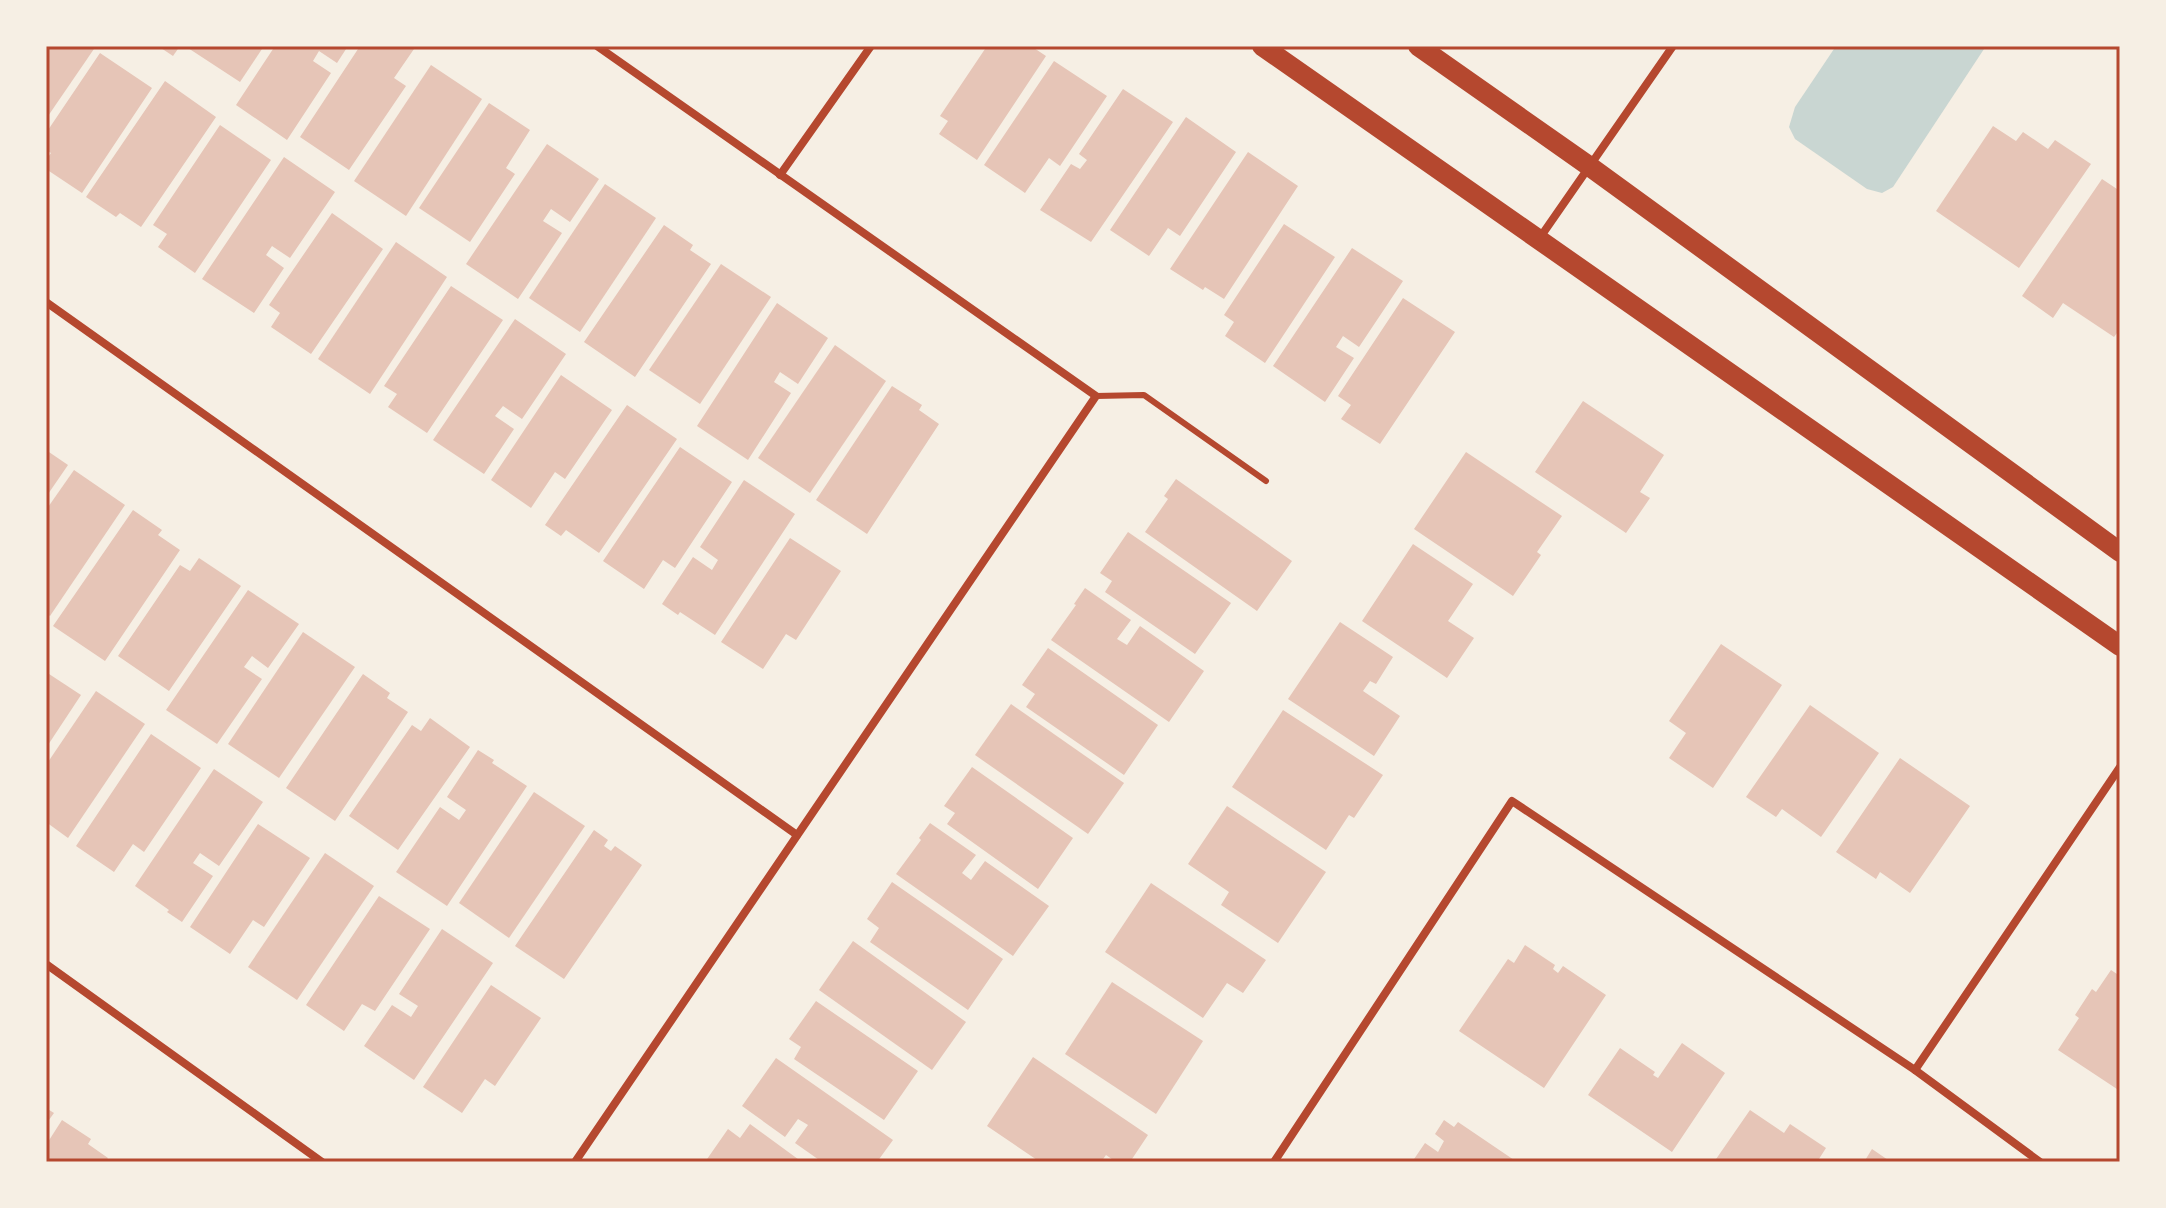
<svg xmlns="http://www.w3.org/2000/svg" width="2166" height="1208" viewBox="0 0 2166 1208" font-family="Ubuntu,sans-serif">
<style>
.water{fill:#c9d6d2}
.building{fill:#e6c5b7}
.lines{fill:none;stroke-linecap:round;stroke-linejoin:round}
.service{stroke:#b5482f;stroke-width:6}
.minor{stroke:#b5482f;stroke-width:8}
.primary{stroke:#b5482f;stroke-width:20}
.neatline{fill:none;stroke:#b5482f;stroke-width:3}
</style>
<rect width="100%" height="100%" fill="#f6efe4"/>
<polygon class="water" points="1836,46 1986,46 1893,187 1882,193 1867,189 1795,139 1789,127 1795,107"/>
<g class="building">
<polygon points="46,46 96,46 46,119"/>
<polygon points="158,46 180,46 173,56"/>
<polygon points="189,46 264,46 240,82 188,48"/>
<polygon points="275,46 348,46 337,63 319,51 313,61 331,73 287,140 236,105"/>
<polygon points="360,46 409,46 414,49 394,78 406,86 349,170 300,137"/>
<polygon points="987,46 1031,46 1046,56 977,160 939,134 948,121 940,116"/>
<polygon points="100,53 152,88 82,193 46,169 46,160 51,153 46,150 46,133"/>
<polygon points="1054,61 1107,96 1060,166 1049,158 1025,193 984,165"/>
<polygon points="431,65 482,99 406,216 354,181"/>
<polygon points="165,81 216,117 141,227 120,213 116,217 86,197"/>
<polygon points="1123,89 1173,122 1091,242 1040,210 1071,164 1080,169 1087,160 1079,154"/>
<polygon points="489,103 530,130 506,168 515,174 470,242 419,208"/>
<polygon points="1186,117 1236,152 1180,236 1168,228 1149,256 1110,230"/>
<polygon points="220,125 271,160 195,273 158,247 167,234 153,225"/>
<polygon points="1993,126 2016,141 2023,132 2048,149 2055,140 2091,164 2019,268 1936,211"/>
<polygon points="547,144 599,179 570,222 551,209 543,221 562,233 518,299 466,264"/>
<polygon points="1248,152 1298,186 1224,299 1205,287 1203,290 1170,269"/>
<polygon points="284,157 335,192 290,258 272,246 266,255 284,268 254,313 202,279"/>
<polygon points="2102,179 2120,191 2120,329 2114,337 2063,303 2053,318 2022,296"/>
<polygon points="605,184 656,218 580,332 529,298"/>
<polygon points="332,213 383,249 311,354 271,327 280,313 269,305"/>
<polygon points="1284,224 1335,257 1265,363 1225,336 1234,322 1224,315"/>
<polygon points="664,225 693,245 690,250 711,264 635,377 584,342"/>
<polygon points="396,242 447,277 370,394 318,359"/>
<polygon points="1352,248 1403,281 1359,347 1343,336 1336,347 1354,358 1325,402 1273,366"/>
<polygon points="721,264 771,297 700,404 649,370"/>
<polygon points="451,286 503,320 427,433 388,407 397,394 384,386"/>
<polygon points="1403,298 1455,332 1380,444 1341,419 1351,405 1338,396"/>
<polygon points="777,303 828,338 798,384 780,372 774,382 791,393 748,460 697,426"/>
<polygon points="515,319 566,354 522,419 503,406 495,416 514,429 484,474 433,440"/>
<polygon points="835,345 886,381 810,493 758,458"/>
<polygon points="561,375 612,410 565,479 555,472 531,508 491,480"/>
<polygon points="892,386 922,405 919,410 939,424 867,534 816,500"/>
<polygon points="1583,401 1664,455 1640,492 1650,498 1626,533 1535,472"/>
<polygon points="627,405 677,439 599,553 566,530 561,536 545,525"/>
<polygon points="680,447 732,482 675,568 663,560 644,589 603,561"/>
<polygon points="46,450 68,465 46,497"/>
<polygon points="1466,452 1562,516 1537,552 1541,555 1513,596 1414,529"/>
<polygon points="74,470 125,505 50,616 46,613 46,510"/>
<polygon points="1176,479 1292,561 1257,611 1145,532 1168,499 1164,496"/>
<polygon points="744,480 795,514 715,635 680,612 678,615 662,604 693,557 712,570 718,560 700,547"/>
<polygon points="133,510 162,530 158,535 180,550 105,661 53,626"/>
<polygon points="1128,532 1231,603 1195,654 1105,592 1112,581 1100,573"/>
<polygon points="790,538 841,571 796,640 786,634 763,669 721,642"/>
<polygon points="1413,544 1473,584 1448,621 1474,638 1447,678 1362,621"/>
<polygon points="199,558 241,586 169,691 118,656 180,565 190,571"/>
<polygon points="1085,588 1131,620 1117,639 1127,645 1140,626 1204,671 1169,722 1051,640 1076,605 1074,604"/>
<polygon points="248,590 299,624 268,668 252,656 244,667 262,679 217,744 166,710"/>
<polygon points="1340,622 1393,657 1376,684 1370,681 1363,691 1400,716 1374,756 1288,699"/>
<polygon points="303,632 355,667 279,778 228,744"/>
<polygon points="1721,644 1782,685 1713,788 1669,758 1686,733 1669,721"/>
<polygon points="1048,648 1158,725 1124,775 1026,707 1035,694 1022,685"/>
<polygon points="46,672 81,695 46,748"/>
<polygon points="363,674 390,693 387,698 408,712 335,821 286,788"/>
<polygon points="96,691 145,724 68,838 46,822 46,765"/>
<polygon points="1011,704 1124,783 1088,834 975,755"/>
<polygon points="1810,705 1879,753 1821,837 1782,809 1776,817 1746,797"/>
<polygon points="1283,710 1383,775 1354,818 1349,815 1326,850 1232,787"/>
<polygon points="430,718 470,747 398,850 349,816 412,725 421,731"/>
<polygon points="151,734 201,768 144,852 133,844 114,872 76,846"/>
<polygon points="478,750 494,760 492,763 527,786 447,906 396,872 440,807 459,820 466,810 447,797"/>
<polygon points="1900,758 1970,806 1910,893 1880,872 1876,879 1836,852"/>
<polygon points="972,767 1073,838 1038,889 947,824 955,813 944,806"/>
<polygon points="214,769 263,802 219,866 200,853 193,863 213,876 182,922 167,912 169,910 135,886"/>
<polygon points="534,792 585,826 509,938 459,903"/>
<polygon points="1227,806 1326,872 1278,943 1221,905 1229,892 1188,864"/>
<polygon points="930,823 976,855 962,873 971,880 985,861 1049,906 1013,956 896,874 921,840 919,838"/>
<polygon points="258,824 310,858 264,927 253,920 230,954 190,927"/>
<polygon points="594,830 608,840 604,846 611,851 615,846 642,865 564,979 515,946"/>
<polygon points="325,853 374,886 297,1000 248,967"/>
<polygon points="892,882 1003,959 968,1010 870,942 879,928 867,919"/>
<polygon points="1151,883 1266,960 1243,993 1227,983 1203,1018 1105,952"/>
<polygon points="379,896 430,929 375,1011 362,1004 344,1031 306,1005"/>
<polygon points="442,929 493,963 414,1080 364,1046 392,1005 411,1017 418,1006 399,994"/>
<polygon points="853,941 966,1022 932,1070 819,990"/>
<polygon points="1525,945 1555,965 1553,969 1558,973 1563,966 1606,995 1544,1088 1459,1031 1508,959 1514,963"/>
<polygon points="2111,970 2120,976 2120,1091 2058,1050 2079,1018 2075,1015 2092,989 2096,992"/>
<polygon points="1112,982 1203,1041 1156,1114 1065,1054"/>
<polygon points="491,985 541,1018 495,1086 485,1079 462,1113 423,1087"/>
<polygon points="816,1001 918,1071 884,1120 794,1059 801,1047 789,1039"/>
<polygon points="1682,1043 1725,1073 1672,1152 1588,1095 1620,1048 1655,1072 1653,1075 1658,1078"/>
<polygon points="1033,1057 1148,1135 1130,1162 1116,1162 1106,1155 1101,1162 1040,1162 987,1126"/>
<polygon points="776,1058 893,1140 877,1162 822,1162 795,1143 808,1125 798,1119 785,1137 742,1106"/>
<polygon points="46,1108 54,1113 46,1124"/>
<polygon points="1750,1110 1784,1133 1790,1124 1826,1148 1817,1162 1714,1162"/>
<polygon points="62,1120 91,1139 88,1144 108,1158 105,1162 46,1162 46,1145"/>
<polygon points="1444,1120 1454,1127 1458,1122 1517,1162 1412,1162 1425,1143 1438,1152 1444,1141 1435,1134"/>
<polygon points="750,1124 802,1162 705,1162 728,1129 740,1138"/>
<polygon points="1872,1149 1891,1162 1864,1162"/>
</g>
<g class="lines">
<polyline class="service" points="1096,396 1144,395 1266,481"/>
<g class="minor">
<polyline points="780,175 871,46"/>
<polyline points="1539,239 1673,46"/>
<polyline points="46,302 797,835"/>
<polyline points="46,964 322,1162"/>
<polyline points="1915,1070 2120,767"/>
<polyline points="575,1162 1096,396 597,46"/>
<polyline points="1274,1162 1512,801 1915,1070 2040,1162"/>
</g>
<g class="primary">
<polyline points="1262,46 2120,646"/>
<polyline points="1418,46 1589,166 2120,552"/>
</g>
</g>
<rect width="2166" height="1208" fill="none" stroke="#f6efe4" stroke-width="96"/>
<rect x="48" y="48" width="2070" height="1112" class="neatline"/>
</svg>
